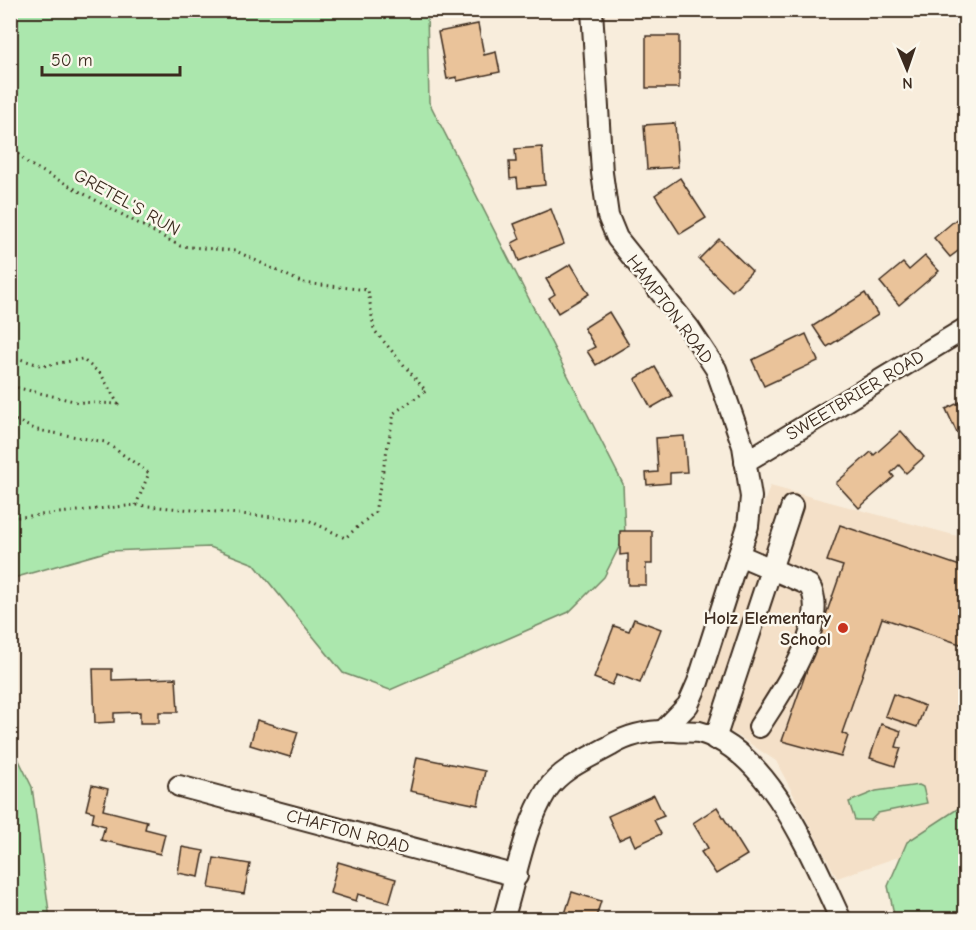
<svg xmlns="http://www.w3.org/2000/svg" width="976" height="930" viewBox="0 0 976 930" font-family="'Comic Neue',sans-serif">
<style>
.built{fill:#f4e0c8}
.green{fill:#abe7ad;stroke:#738866;stroke-width:1.5}
.building{fill:#eac39a;stroke:#3b2a1e;stroke-width:1.5}
.lines{fill:none;stroke-linecap:round;stroke-linejoin:round}
.minor-casing{stroke:#3b2a1e;stroke-width:24}
.path{stroke:#3b2a1e;stroke-width:3;stroke-dasharray:1.5 4.5;stroke-linecap:butt}
.minor{stroke:#fbf7ec;stroke-width:20}
.poi-dot{fill:#c8321e;stroke:#fbf7ec;stroke-width:2}
.labels{text-anchor:middle;stroke-width:5;stroke-linejoin:round;paint-order:stroke}
.street-label{font-size:18px;fill:#3b2a1e;stroke:#fbf7ec}
.poi-label{font-size:18px;font-weight:bold;fill:#3b2a1e;stroke:#fbf7ec;text-anchor:end}
</style>
<rect width="100%" height="100%" fill="#f8eddc"/>
<filter id="ink" filterUnits="userSpaceOnUse"><feTurbulence type="fractalNoise" baseFrequency=".0167" numOctaves="2"/><feDisplacementMap in="SourceGraphic" scale="12" xChannelSelector="R" yChannelSelector="G"/><feConvolveMatrix kernelMatrix="1 2 1 2 8 2 1 2 1" color-interpolation-filters="sRGB"/></filter>
<g filter="url(#ink)">
<polygon class="built" points="770,486 965,538 965,834 837,878 776,761 737,735 690,718"/>
<g class="green">
<polygon points="11,11 427,11 429,102 623,484 625,535 604,577 569,612 390,690 343,673 254,564 210,547 109,551 17,577 11,582"/>
<polygon points="10,742 32,787 50,919 11,919"/>
<polygon points="919,785 923,787 927,803 878,813 871,820 855,820 849,802 876,791"/>
<polygon points="965,804 965,919 895,919 888,886 907,842"/>
</g>
<g class="building">
<polygon points="478,24 484,55 496,52 500,72 457,81 457,77 447,79 438,32"/>
<rect x="646" y="36" width="33" height="52"/>
<polygon points="675,123 678,167 647,169 644,125"/>
<polygon points="542,147 545,185 518,188 517,178 510,179 509,162 516,162 515,149"/>
<polygon points="680,178 706,218 680,234 655,195"/>
<polygon points="551,209 564,244 519,261 512,243 520,239 514,224"/>
<polygon points="966,211 966,245 950,257 934,238"/>
<polygon points="719,239 752,271 732,291 699,259"/>
<polygon points="925,256 939,271 899,305 880,282 903,263 909,270"/>
<polygon points="571,264 589,294 558,313 549,298 555,294 546,279"/>
<polygon points="865,293 878,315 827,347 813,326"/>
<polygon points="609,312 629,345 596,365 587,351 595,347 584,328"/>
<polygon points="806,334 818,361 764,386 752,360"/>
<polygon points="655,367 672,396 651,408 635,379"/>
<polygon points="966,399 966,429 957,433 946,409"/>
<polygon points="901,431 924,457 906,473 899,465 891,473 894,477 859,508 836,483 871,452 874,455"/>
<polygon points="684,436 687,472 670,473 670,483 647,485 646,473 658,472 656,438"/>
<polygon points="840,525 966,568 966,646 882,618 842,733 848,736 841,757 782,741 843,566 827,561"/>
<polygon points="620,531 652,531 652,564 646,564 646,585 628,585 628,554 620,555"/>
<polygon points="634,619 661,629 640,683 617,674 612,685 594,678 614,626 629,631"/>
<polygon points="93,669 112,669 112,680 176,678 178,712 159,712 159,723 140,723 140,712 114,713 114,722 95,723"/>
<polygon points="893,694 925,706 917,727 885,716"/>
<polygon points="257,720 298,732 290,757 250,745"/>
<polygon points="881,724 901,731 896,747 901,748 895,766 870,758"/>
<polygon points="417,757 485,771 478,805 410,791"/>
<polygon points="92,785 108,789 103,810 147,821 145,829 165,834 160,854 101,840 105,826 92,822 94,812 86,810"/>
<polygon points="654,795 664,816 654,820 661,834 635,846 630,835 619,840 608,816"/>
<polygon points="717,807 747,855 716,874 701,852 708,848 693,823"/>
<polygon points="182,847 204,851 199,877 178,873"/>
<polygon points="214,858 250,864 244,894 209,888"/>
<polygon points="338,862 396,879 389,903 358,894 356,901 330,893"/>
<polygon points="572,892 601,901 595,920 563,920"/>
</g>
<g class="lines">
<g class="minor-casing">
<g id="minor">
<polyline points="592,10 602,173 608,216 617,238 689,328 716,369 743,446 751,497 748,526 698,682 688,705 663,731"/>
<polyline points="745,462 966,328"/>
<path d="M739,555L809,585C832,621 779,696 759,727"/>
<polyline points="715,739 792,506"/>
<polyline points="179,786 517,876"/>
<path d="M503,920C516,879 524,826 547,790C561,769 588,758 610,746C629,734 653,730 676,731C683,732 692,731 699,732C770,750 812,859 841,920"/>
</g>
</g>
<g class="path">
<polyline points="10,145 29,164 180,246 236,251 303,283 368,290 374,330 426,391 394,413 375,512 345,538 308,520 136,505 10,518"/>
<polyline points="10,356 43,366 82,359 101,374 118,404 78,402 10,386"/>
<polyline points="10,418 37,430 105,442 149,473 136,505"/>
<polyline points="10,919 11,920"/>
</g>
<use href="#minor" class="minor"/>
</g>
</g>
<circle class="poi-dot" cx="843" cy="628" r="6"/>
<g class="labels">
<g class="street-label">
<text transform="translate(127 202) rotate(29)" y="6">GRETEL'S RUN</text>
<text transform="translate(670 309) rotate(53)" y="6">HAMPTON ROAD</text>
<text transform="translate(855 395) rotate(-31)" y="6">SWEETBRIER ROAD</text>
<text transform="translate(348 831) rotate(15)" y="6">CHAFTON ROAD</text>
</g>
<g class="poi-label">
<text x="831" y="624">Holz Elementary<tspan x="831" dy="21">School</tspan></text>
</g>
</g>
<rect width="976" height="930" fill="none" stroke="#fbf7ec" stroke-width="36"/>
<rect x="18" y="18" width="940" height="894" fill="none" stroke="#3b2a1e" stroke-width="2" filter="url(#ink)"/>
<g transform="translate(907 69) rotate(178)" stroke="#fbf7ec" stroke-width="4.5" paint-order="stroke">
<path d="M0-4.5L10 22L0 15L-10 22Z" fill="#3b2a1e"/>
<text y="-9" font-size="16" font-weight="bold" text-anchor="middle" fill="#3b2a1e">N</text>
</g>
<path d="M42 66v9h138v-9" fill="none" stroke="#3b2a1e" stroke-width="3"/>
<text x="51" y="66" font-size="18" fill="#3b2a1e" stroke="#fbf7ec" stroke-width="4.5" paint-order="stroke">50 m</text>
</svg>
